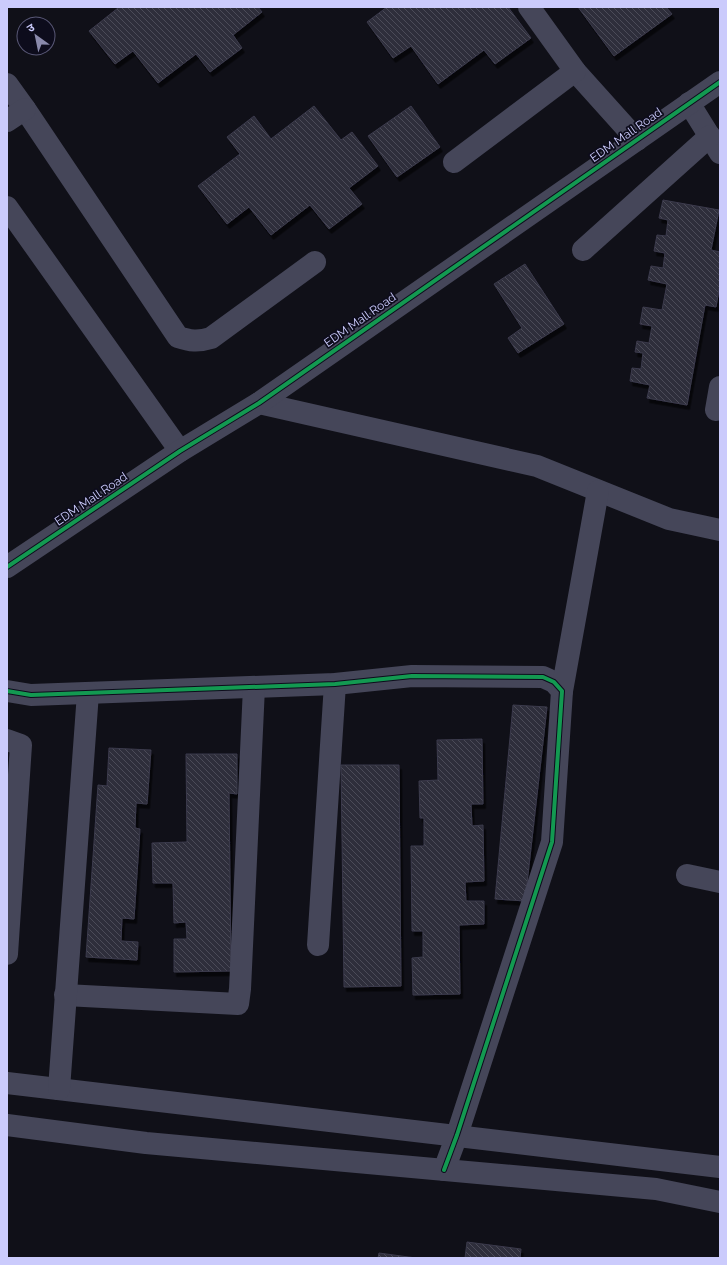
<svg xmlns="http://www.w3.org/2000/svg" width="727" height="1265" viewBox="0 0 727 1265" font-family="Raleway,'Noto Sans Devanagari',sans-serif">
<style>
.building{fill:url(#building-back-hatch);stroke:#3b3a4c;filter:url(#shadow)}
.lines{fill:none;stroke-linecap:round;stroke-linejoin:round}
.minor{stroke:#454659;stroke-width:22}
.cycleway-casing{stroke:#0d0c1c;stroke-width:6}
.cycleway{stroke:#139951;stroke-width:4}
.labels{text-anchor:middle;stroke-width:3.5;stroke-linejoin:round;paint-order:stroke}
.street-label{font-size:12px;fill:#cbcbfc;stroke:#0d0c1c}
</style>
<defs>
<pattern id="building-back-hatch" width="6" height="6" patternUnits="userSpaceOnUse"><rect width="6" height="6" fill="#2e2e3b"/><path d="M-1 5l2 2M0 0l6 6M5-1l2 2" fill="none" stroke="#4b4b58"/></pattern>
<filter id="shadow"><feDropShadow dx="2.5" dy="4.5" stdDeviation="0" flood-color="#0009"/></filter>
</defs>
<rect width="100%" height="100%" fill="#101018"/>
<g class="building">
<polygon points="117,7 258,7 262,12 233,35 242,48 210,72 196,54 158,83 133,51 115,64 89,31 118,8"/>
<polygon points="387,7 508,7 531,38 495,64 484,50 438,84 411,46 393,58 367,22"/>
<polygon points="578,7 666,7 672,14 614,56"/>
<polygon points="314,106 341,140 352,132 378,166 349,188 362,204 329,229 310,205 271,235 249,207 227,224 198,186 240,154 227,137 254,116 271,139"/>
<polygon points="411,106 440,147 397,177 368,136"/>
<polygon points="663,200 719,210 711,250 720,252 720,284 716,307 705,305 687,405 647,398 650,385 630,381 632,368 641,369 643,353 635,352 637,341 649,343 652,326 640,324 643,307 662,310 667,284 648,280 651,266 663,268 665,253 654,251 657,235 666,236 668,220 659,218"/>
<polygon points="525,264 564,324 518,353 508,338 522,328 494,284"/>
<polygon points="513,705 547,707 525,901 495,899"/>
<polygon points="482,739 483,804 471,804 472,826 483,825 484,881 465,882 466,901 484,901 484,924 459,925 460,994 413,995 412,958 423,957 423,931 412,931 411,846 424,846 424,818 420,818 419,781 438,780 437,740"/>
<polygon points="109,748 151,750 147,804 136,803 135,828 140,829 134,919 122,918 121,941 138,942 137,960 86,957 98,785 107,786"/>
<polygon points="186,754 237,754 237,794 229,793 231,971 174,972 174,939 187,939 186,922 174,923 173,883 153,883 152,843 187,842"/>
<polygon points="341,765 399,765 401,986 344,987"/>
<polygon points="467,1242 521,1249 520,1258 465,1258"/>
<polygon points="379,1253 416,1258 378,1258"/>
</g>
<g class="lines">
<g class="minor">
<polyline points="575,71 637,140"/>
<path d="M7,84L25,109L178,337C190,341 198,342 211,338L315,262"/>
<polyline points="689,103 720,153"/>
<polyline points="7,121 25,109"/>
<polyline points="454,162 575,71 529,7"/>
<polyline points="7,207 180,451"/>
<polyline points="583,250 710,136"/>
<polyline points="259,403 537,466 669,519 720,530"/>
<polyline points="716,410 720,387"/>
<polyline points="7,567 180,451 259,403 720,82"/>
<polyline points="7,691 31,695 335,684 412,676 543,677 554,682 562,691 552,842 457,1135 444,1170"/>
<polyline points="562,691 598,491"/>
<polyline points="7,740 21,745 7,954"/>
<polyline points="687,875 720,882"/>
<polyline points="318,945 335,684"/>
<polyline points="65,995 238,1004 240,989 254,687"/>
<polyline points="7,1083 720,1167"/>
<polyline points="59,1089 88,693"/>
<polyline points="7,1125 146,1143 656,1189 720,1202"/>
</g>
<g class="cycleway-casing">
<g id="cycleway">
<polyline points="7,567 180,451 259,403 720,82"/>
<polyline points="7,691 31,695 335,684 412,676 543,677 554,682 562,691 552,842 457,1135 444,1170"/>
</g>
</g>
<use href="#cycleway" class="cycleway"/>
</g>
<g class="labels">
<g class="street-label">
<text transform="translate(626 135) rotate(-35)" y="4">EDM Mall Road</text>
<text transform="translate(360 320) rotate(-35)" y="4">EDM Mall Road</text>
<text transform="translate(91 499) rotate(-34)" y="4">EDM Mall Road</text>
</g>
</g>
<rect width="727" height="1265" fill="none" stroke="#cbcbfc" stroke-width="16"/>
<g transform="translate(36 36) rotate(327)"><circle r="19" fill="#0d0c1c" stroke="#595876"/>
<path d="M0-3L7 15L0 10L-7 15Z" fill="#8a8aac"/>
<text y="-6" font-size="11" font-weight="bold" text-anchor="middle" fill="#cbcbfc">उ</text>
</g>
</svg>
